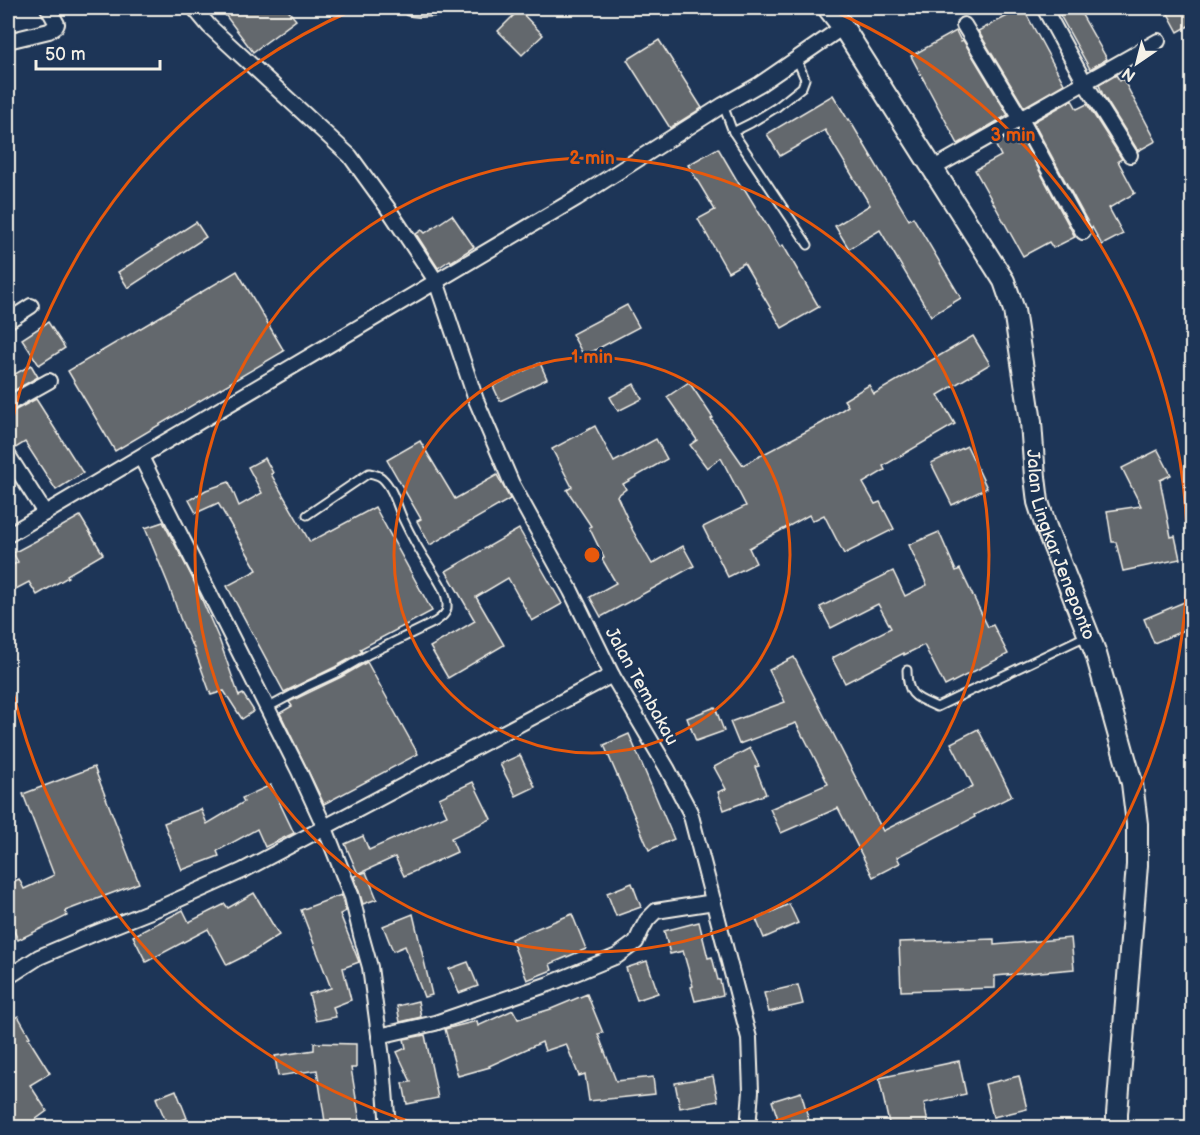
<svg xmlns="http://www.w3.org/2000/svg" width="1200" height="1135" viewBox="0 0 1200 1135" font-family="'Balsamiq Sans',sans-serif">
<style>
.building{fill:#63676d;stroke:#f4f1e8;stroke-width:1.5}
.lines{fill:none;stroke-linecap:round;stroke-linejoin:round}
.service-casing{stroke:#f4f1e8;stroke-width:11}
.minor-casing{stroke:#f4f1e8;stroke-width:18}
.secondary-casing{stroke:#f4f1e8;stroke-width:24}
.service{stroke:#1d3557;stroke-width:7}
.minor{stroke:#1d3557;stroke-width:14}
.secondary{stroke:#1d3557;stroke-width:20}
.ring{fill:none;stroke:#e8590c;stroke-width:3}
.labels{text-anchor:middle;stroke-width:5;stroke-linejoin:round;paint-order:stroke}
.street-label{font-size:18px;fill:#f4f1e8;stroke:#1d3557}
.centre{fill:#e8590c;stroke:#1d3557;stroke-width:3}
.ring-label{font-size:18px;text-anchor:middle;font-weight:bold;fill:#e8590c;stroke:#1d3557;stroke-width:5;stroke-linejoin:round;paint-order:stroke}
</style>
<rect width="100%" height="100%" fill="#1d3557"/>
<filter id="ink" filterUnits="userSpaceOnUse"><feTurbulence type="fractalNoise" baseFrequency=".0167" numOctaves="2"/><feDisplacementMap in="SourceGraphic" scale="12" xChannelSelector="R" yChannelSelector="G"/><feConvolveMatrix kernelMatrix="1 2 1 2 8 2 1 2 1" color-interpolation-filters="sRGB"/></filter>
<g filter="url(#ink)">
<g class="building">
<polygon points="220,8 286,8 296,20 253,52"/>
<polygon points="1023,8 1064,84 1024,107 978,31"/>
<polygon points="1056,8 1078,8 1107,59 1090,69"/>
<polygon points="1165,8 1192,8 1192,24 1178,32"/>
<polygon points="519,10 543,35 522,55 498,31"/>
<polygon points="956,31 961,41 963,40 1008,115 958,144 911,56"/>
<polygon points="659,40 702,108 670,128 627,60"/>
<polygon points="1116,75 1120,81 1123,79 1156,141 1138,151 1103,95 1099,85"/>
<polygon points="833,95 848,120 849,119 909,220 913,217 961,298 931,316 880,230 849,249 835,226 870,205 825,130 780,156 767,134"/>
<polygon points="1072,100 1077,109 1087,104 1122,159 1118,161 1135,193 1109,208 1123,234 1102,245 1092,227 1091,228 1033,122"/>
<polygon points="1011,135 1017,146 1024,142 1075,237 1053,248 1049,242 1023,256 975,170 1001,156 995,144"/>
<polygon points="718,148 742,189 744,188 780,247 783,245 819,307 782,328 744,263 728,272 698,219 715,210 688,165"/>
<polygon points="452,215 474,247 451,262 450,260 438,268 416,234 422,230 425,233"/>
<polygon points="196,222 206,237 128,288 118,272"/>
<polygon points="237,271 284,351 115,451 68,371"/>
<polygon points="627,305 639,327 584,356 572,334"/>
<polygon points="48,322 65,348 39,365 22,339"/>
<polygon points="973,336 990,364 938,395 955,424 883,466 885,470 863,483 875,504 880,502 894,529 844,554 824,515 812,521 809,515 749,548 756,563 728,577 703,527 746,506 721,458 707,468 690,445 697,440 667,397 689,382 713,418 711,419 743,465 822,423 848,406 844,400 869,385 874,394"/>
<polygon points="540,363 547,379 500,401 493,386"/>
<polygon points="31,365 38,377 8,394 8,378"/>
<polygon points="634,384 642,399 618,411 610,397"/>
<polygon points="36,399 83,473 56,490 25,442 14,449 8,446 8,413 12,412"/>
<polygon points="595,426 614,462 656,439 667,459 623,484 626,489 617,496 633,531 652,564 683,546 694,566 601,617 590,597 616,583 602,559 604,558 589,527 591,526 567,490 572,487 552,449"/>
<polygon points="420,441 455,499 497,475 510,499 430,545 417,521 421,519 387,460"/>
<polygon points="967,446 987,488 952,505 931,463"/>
<polygon points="1158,450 1171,475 1160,480 1171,537 1175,536 1180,559 1123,571 1116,542 1112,542 1107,511 1141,506 1122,468"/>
<polygon points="265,458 273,473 271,474 310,542 375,507 432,611 360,649 362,652 335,667 284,692 227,586 257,570 218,503 196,513 189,500 206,490 229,482 239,506 262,493 248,467"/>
<polygon points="80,516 103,554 67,575 68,577 37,595 29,582 12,591 8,583 8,568 18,562 13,553 45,536"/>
<polygon points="163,522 192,577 219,639 239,696 243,694 254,711 242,719 224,691 211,695 192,643 191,644 180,618 169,586 145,528"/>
<polygon points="519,529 562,604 532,621 508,578 476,597 504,645 448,678 430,647 475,621 446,571"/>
<polygon points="939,532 956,571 960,569 988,627 993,625 1008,654 945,686 924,645 904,655 904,653 845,683 832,658 891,628 878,604 831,628 820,607 893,571 905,596 927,585 909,545"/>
<polygon points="1189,600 1192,608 1192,627 1154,643 1144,619"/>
<polygon points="794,657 883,831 973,786 951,743 978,729 1012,796 974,815 975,817 897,857 900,863 873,877 838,808 781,833 770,809 828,784 804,737 803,737 796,723 739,744 730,722 785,702 769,670"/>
<polygon points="367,662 418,754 324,804 280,713 292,706 289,702 341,677"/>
<polygon points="715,707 724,731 696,741 687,718"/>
<polygon points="629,734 674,839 649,850 604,745"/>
<polygon points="750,748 759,766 755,767 766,794 724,810 718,792 726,789 714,767"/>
<polygon points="520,755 535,787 516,796 500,764"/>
<polygon points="94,767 139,883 65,911 67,916 18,940 8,918 8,884 19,879 24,889 54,875 23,794"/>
<polygon points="473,782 491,819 451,838 457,852 404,876 395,857 358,874 345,844 363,836 369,850 447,815 439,798"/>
<polygon points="271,785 294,833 265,847 257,829 217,851 219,856 182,870 164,823 201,809 207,824 244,802 242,798"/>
<polygon points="366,872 377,899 363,904 354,876"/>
<polygon points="632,883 641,907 616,916 607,893"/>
<polygon points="254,893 279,935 251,953 227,965 208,929 146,962 133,936 183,910 189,922 225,904 228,908"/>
<polygon points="341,895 346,911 340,914 359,962 343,968 351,1000 333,1007 336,1017 316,1021 309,994 331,988 301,910"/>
<polygon points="789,904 798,923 764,938 756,919"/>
<polygon points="413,914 432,995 424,997 405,946 393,951 383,926"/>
<polygon points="572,914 586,949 550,964 552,970 527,980 511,939"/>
<polygon points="699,922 708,958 712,957 718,980 720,980 723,995 695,1001 691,987 693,986 683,951 670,954 664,931"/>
<polygon points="1071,938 1074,969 995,976 995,988 901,991 899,942 994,939 994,945"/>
<polygon points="647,961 658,993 637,1000 626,968"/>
<polygon points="468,962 478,986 459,993 449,969"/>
<polygon points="798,985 803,1004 769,1012 764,993"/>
<polygon points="587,994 603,1033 598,1034 616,1081 653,1077 655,1094 589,1101 585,1074 579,1076 566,1044 545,1051 542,1042 489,1066 490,1067 458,1076 445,1029 477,1021 478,1026 513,1010 518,1019 551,1009"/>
<polygon points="418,1001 421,1017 400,1022 397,1006"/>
<polygon points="18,1016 30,1037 28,1038 50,1073 30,1085 47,1111 24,1128 11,1128 8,1122 8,1111 13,1107 8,1097 8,1022"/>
<polygon points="425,1035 438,1098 407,1104 403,1083 411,1082 397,1052 406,1048 404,1039"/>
<polygon points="314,1043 356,1044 356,1068 351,1068 361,1128 326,1128 317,1070 278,1076 275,1056 314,1050"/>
<polygon points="959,1061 966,1094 924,1103 929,1128 890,1128 879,1078"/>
<polygon points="713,1076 718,1101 680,1108 675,1083"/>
<polygon points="1019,1076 1027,1109 993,1117 985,1084"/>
<polygon points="176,1090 187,1118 168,1126 156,1098"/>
<polygon points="801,1092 811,1128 781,1128 772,1101"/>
</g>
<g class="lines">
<g class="service-casing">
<g id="service">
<polyline points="723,105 733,132 751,123 777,107 802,87 805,79 797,60"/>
<polyline points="733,132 808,245"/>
<path d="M907,670C907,696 915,697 937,707L1086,636"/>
<path d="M267,708L308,686L338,672L369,654L435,622C441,618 448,613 447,605C447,591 436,578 430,567C420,552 411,536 403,519C397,506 393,488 382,478C379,475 374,474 369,473L307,515"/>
</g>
</g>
<g class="minor-casing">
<g id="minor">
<polyline points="194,8 209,26 350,156 387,207 436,281 476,400 512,484 571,591 612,675 667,768 690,812 749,1038 751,1091 748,1128"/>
<polyline points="410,8 420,9 440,8"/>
<polyline points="1044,8 1085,83 1130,155"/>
<polyline points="964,25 1021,119 1083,232"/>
<polyline points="8,41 49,31 56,26 57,24 48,8"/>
<polyline points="932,169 1158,41"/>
<polyline points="8,321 31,306"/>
<polyline points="8,404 49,381"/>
<polyline points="8,455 45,513"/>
<polyline points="141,457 299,771 325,828 352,897 361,935 370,967 383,1065 388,1128"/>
<polyline points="8,535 577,198 723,105 760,84 843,27"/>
<polyline points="8,977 39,957 93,934 166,905 242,871 612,675"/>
<polyline points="379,1036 435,1023 549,984 617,956 636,942 641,931 647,920 656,911 714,902"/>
</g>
</g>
<g class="secondary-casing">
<g id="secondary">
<path id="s1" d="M828,8L843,27L1004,281L1014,310L1031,422L1035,477L1038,502L1046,527L1096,654L1132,783L1137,824V865L1117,1114V1128"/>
</g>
</g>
<use href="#service" class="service"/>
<use href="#minor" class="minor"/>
<use href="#secondary" class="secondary"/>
</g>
</g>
<g class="ring">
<circle cx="592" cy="555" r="198"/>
<circle cx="592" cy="555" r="397"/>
<path d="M428 1127A595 595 0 0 1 8 669M8 441A595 595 0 0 1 355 9M829 9A595 595 0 0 1 756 1127"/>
</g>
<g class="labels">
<g class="street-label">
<text dy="6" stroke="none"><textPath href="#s1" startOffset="596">Jalan Lingkar Jeneponto</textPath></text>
<text transform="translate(642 686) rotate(61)" y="6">Jalan Tembakau</text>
</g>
</g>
<circle cx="592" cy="555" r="9" class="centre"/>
<g class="ring-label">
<text x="1013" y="141">3 min</text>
<text x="592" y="164">2 min</text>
<text x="592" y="363">1 min</text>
</g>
<rect width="1200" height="1135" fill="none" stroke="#1d3557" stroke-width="30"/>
<rect x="15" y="15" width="1170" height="1105" fill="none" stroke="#f4f1e8" stroke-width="2" filter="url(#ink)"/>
<g transform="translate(1137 63) rotate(215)" stroke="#1d3557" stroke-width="4.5" paint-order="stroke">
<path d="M0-4.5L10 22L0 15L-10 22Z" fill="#f4f1e8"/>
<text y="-9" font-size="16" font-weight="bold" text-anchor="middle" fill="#f4f1e8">N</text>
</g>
<path d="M36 60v9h124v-9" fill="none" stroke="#f4f1e8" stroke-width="3"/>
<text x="45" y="60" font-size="18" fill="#f4f1e8" stroke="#1d3557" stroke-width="4.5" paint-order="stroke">50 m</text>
</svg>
